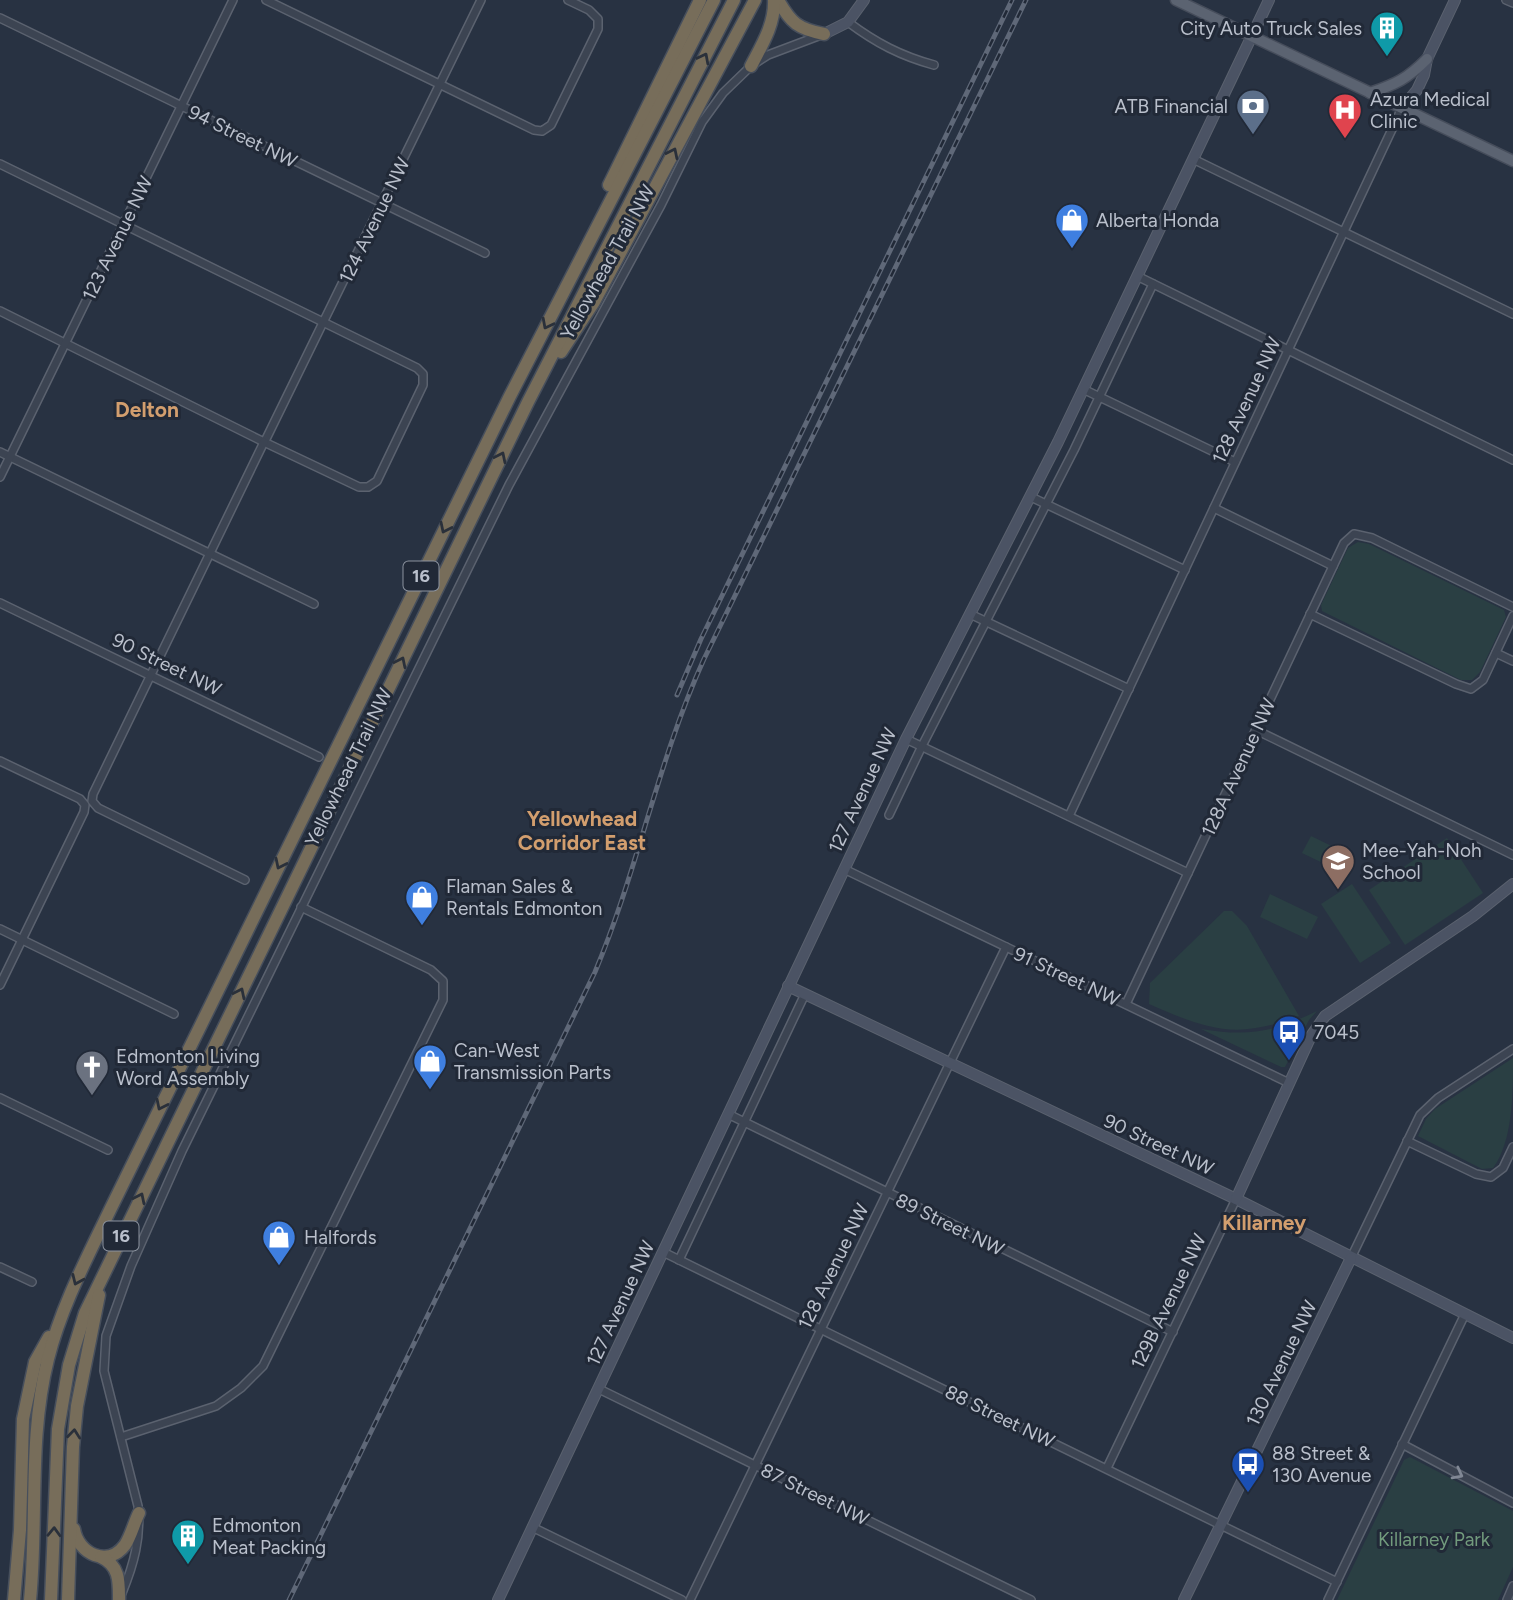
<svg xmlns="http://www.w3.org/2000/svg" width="1513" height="1600" viewBox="0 0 1513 1600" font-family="Figtree,sans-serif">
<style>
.green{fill:#2a3f43}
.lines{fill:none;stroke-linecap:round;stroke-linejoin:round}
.street-casing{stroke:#5b626f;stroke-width:10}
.secondary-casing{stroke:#5b626f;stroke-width:12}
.primary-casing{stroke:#464d5b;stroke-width:13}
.highway-casing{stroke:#474f5c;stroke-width:15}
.street{stroke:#3c4452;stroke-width:7}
.secondary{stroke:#4b5364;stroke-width:10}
.primary{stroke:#5b6371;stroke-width:10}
.highway{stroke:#776d5a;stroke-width:12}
.rail-casing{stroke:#5f6878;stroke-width:5}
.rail{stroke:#212937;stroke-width:2.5;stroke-dasharray:8;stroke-linecap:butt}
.oneway{stroke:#2a303a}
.oneway2{stroke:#818895}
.labels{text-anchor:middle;stroke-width:6;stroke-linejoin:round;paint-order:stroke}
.shield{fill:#212937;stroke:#8c939f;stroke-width:2}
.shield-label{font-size:18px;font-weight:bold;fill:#bac0cc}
.poi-label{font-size:19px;fill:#bac0cc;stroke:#212937;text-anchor:start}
.street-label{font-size:19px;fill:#bac0cc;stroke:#212937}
.park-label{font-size:19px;fill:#729b7d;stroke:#212937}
.neighbourhood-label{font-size:21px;font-weight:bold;fill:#d29e6e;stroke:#212937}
</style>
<rect width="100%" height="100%" fill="#283242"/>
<g class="green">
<polygon points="1358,542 1369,544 1504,610 1506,617 1480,672 1472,680 1461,680 1322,611 1321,605 1348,548"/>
<polygon points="1311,836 1342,851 1333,868 1302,853"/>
<polygon points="1447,838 1483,893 1405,945 1369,890"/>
<polygon points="1352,884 1391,943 1360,963 1321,904"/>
<polygon points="1270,894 1318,917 1307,939 1260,917"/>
<path d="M1224,911H1232L1247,926L1299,1016C1237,1040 1208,1030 1149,1004L1150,983Z"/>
<path d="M1317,1011L1309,1020L1285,1067H1281L1201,1029C1250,1037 1273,1032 1317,1011Z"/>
<path d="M1513,1058C1513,1093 1513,1141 1493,1168L1482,1169L1418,1136L1426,1119L1435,1109Z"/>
<polygon points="1410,1457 1513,1511 1513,1567 1498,1600 1337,1600 1404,1460"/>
</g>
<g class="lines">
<g class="street-casing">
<g id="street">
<polyline points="266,0 534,130 542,131 551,125 598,29 598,19 589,10 568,0"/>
<polyline points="1506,0 1513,3"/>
<polyline points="0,18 485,253"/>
<path d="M848,22C876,43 901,56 934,65"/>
<polyline points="1193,159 1513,314"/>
<polyline points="0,164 417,368 423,374 423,385 377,481 368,487 359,487 264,442 0,311"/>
<polyline points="1137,276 1513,460"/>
<polyline points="1083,389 1235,462"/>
<polyline points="266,439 481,0"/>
<polyline points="0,452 314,604"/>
<polyline points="0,477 233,0"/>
<polyline points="1031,497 1185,570"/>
<polyline points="1214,508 1333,566"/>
<polyline points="0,603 319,757"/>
<polyline points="970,614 1129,689"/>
<polyline points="1310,614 1456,684 1471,689 1483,680 1513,616"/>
<polyline points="1496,653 1513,661"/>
<polyline points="1256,730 1513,855"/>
<polyline points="906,739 1188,873"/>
<polyline points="0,761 80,799 85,805 84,812 0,985"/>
<polyline points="889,815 922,746 1074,450 1153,284"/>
<polyline points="1069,816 1402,108"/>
<polyline points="844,869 1289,1083"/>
<polyline points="245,880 98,808 92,801 93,794 264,442"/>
<polyline points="0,929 174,1014"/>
<polyline points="1126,1004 1344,543 1354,534 1372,538 1513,607"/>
<polyline points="0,1098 108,1150"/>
<polyline points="728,1114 1173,1332"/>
<polyline points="1407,1141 1476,1174 1491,1177 1503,1168 1513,1147"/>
<polyline points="663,1252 1337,1582"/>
<polyline points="1351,1258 1420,1115 1438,1098 1513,1049"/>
<polyline points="679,1260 805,994"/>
<polyline points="0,1267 32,1282"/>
<polyline points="599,1389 1031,1600"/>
<polyline points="121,1437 216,1406 241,1388 263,1366 443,1000 443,981 431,970 301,907"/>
<polyline points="1402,1444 1513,1503"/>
<polyline points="1107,1468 1236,1199"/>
<polyline points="532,1527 682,1600"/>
<path d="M122,1593C134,1564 141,1538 138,1506L104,1371L106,1336L131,1266L182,1151L509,485L661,205L702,122L723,93L751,66L768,55L821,35"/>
<polyline points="690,1600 1006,947"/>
<polyline points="1328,1600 1465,1314"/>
<polyline points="1507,1600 1513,1586"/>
</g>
</g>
<g class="secondary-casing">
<g id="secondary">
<polyline points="824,34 848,22 864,0"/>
<polyline points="1402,108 1417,90 1424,75 1427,59 1455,0"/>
<polyline points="788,986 1236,1199 1513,1338"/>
<polyline points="1236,1199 1311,1036 1325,1016 1473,916 1513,884"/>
<polyline points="498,1600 906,739 1058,442 1269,0"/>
<polyline points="1184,1600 1351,1258"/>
</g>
</g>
<g class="primary-casing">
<g id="primary">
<polyline points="1176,0 1513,161"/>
<path d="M1370,93C1396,84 1407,79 1427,59"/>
</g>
</g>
<g class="highway-casing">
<g id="highway">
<path d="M778,0C791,23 798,29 824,34"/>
<path d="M751,66C762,45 775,24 774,0"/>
<polyline points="609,185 700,0"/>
<polyline points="561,352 594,302 755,0"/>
<path d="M74,1529C78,1554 108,1568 125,1545C131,1536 134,1523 139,1513"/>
<path d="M101,1557C120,1566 119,1582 119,1600"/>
<polyline points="14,1600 20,1530 23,1419 35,1362 49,1337"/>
<path d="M30,1600C38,1520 28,1438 48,1359C61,1307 87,1258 110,1210L510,396L714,0"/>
<polyline points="51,1600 58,1429 69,1365 85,1313 528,402 734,0"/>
<polyline points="68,1600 73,1447 77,1406 99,1295"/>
</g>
</g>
<use href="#street" class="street"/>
<use href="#secondary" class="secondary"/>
<use href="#primary" class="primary"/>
<use href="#highway" class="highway"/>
<g class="rail-casing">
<g id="rail">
<polyline points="677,695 701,639 1012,0"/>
<path d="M289,1600L595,972C638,870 658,760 704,659L1026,0"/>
</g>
</g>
<use href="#rail" class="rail"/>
</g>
<defs><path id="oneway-chevron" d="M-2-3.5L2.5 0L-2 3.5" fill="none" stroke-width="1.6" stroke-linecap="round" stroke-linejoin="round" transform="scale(1.75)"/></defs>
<g class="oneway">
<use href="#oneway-chevron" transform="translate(704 58) rotate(-63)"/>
<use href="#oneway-chevron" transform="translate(673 153) rotate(-64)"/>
<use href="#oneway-chevron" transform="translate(547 324) rotate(117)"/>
<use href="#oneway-chevron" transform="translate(501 457) rotate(-64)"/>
<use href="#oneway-chevron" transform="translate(445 528) rotate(116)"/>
<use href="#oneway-chevron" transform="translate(401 662) rotate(-64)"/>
<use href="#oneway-chevron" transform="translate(280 864) rotate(116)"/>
<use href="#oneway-chevron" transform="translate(240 993) rotate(-64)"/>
<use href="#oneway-chevron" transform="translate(161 1105) rotate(116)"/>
<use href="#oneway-chevron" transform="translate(140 1198) rotate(-64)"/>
<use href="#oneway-chevron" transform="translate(77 1280) rotate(114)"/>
<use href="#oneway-chevron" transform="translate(74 1434) rotate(-84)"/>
<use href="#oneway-chevron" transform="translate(54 1532) rotate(-88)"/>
</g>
<use class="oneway2" href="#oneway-chevron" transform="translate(1458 1474) rotate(28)"/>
<defs>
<g id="building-pin" transform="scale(1.75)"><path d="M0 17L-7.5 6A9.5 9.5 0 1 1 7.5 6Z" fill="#0f9aa8" stroke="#212937"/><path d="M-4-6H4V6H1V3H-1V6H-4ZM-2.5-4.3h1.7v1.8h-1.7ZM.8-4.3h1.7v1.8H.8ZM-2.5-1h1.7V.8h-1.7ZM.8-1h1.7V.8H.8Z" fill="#fff"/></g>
<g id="bank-pin" transform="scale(1.75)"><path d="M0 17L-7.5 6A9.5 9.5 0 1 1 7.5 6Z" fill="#5c6f8a" stroke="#212937"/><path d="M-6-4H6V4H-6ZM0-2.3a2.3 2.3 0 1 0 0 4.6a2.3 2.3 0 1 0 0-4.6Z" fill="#fff"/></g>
<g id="hospital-pin" transform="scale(1.75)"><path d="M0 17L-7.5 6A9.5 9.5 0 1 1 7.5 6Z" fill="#e0444e" stroke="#212937"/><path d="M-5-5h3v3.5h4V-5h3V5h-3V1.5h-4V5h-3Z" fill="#fff"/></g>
<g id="shop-pin" transform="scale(1.75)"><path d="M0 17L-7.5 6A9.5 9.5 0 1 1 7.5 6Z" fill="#3f7fe0" stroke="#212937"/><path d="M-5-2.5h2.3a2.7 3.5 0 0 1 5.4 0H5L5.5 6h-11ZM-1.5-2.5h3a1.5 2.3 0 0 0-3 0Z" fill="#fff"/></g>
<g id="school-pin" transform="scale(1.75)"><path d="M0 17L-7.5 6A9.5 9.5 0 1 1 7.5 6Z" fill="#8d6e63" stroke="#212937"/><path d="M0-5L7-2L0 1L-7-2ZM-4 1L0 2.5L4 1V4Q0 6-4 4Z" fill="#fff"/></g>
<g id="bus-pin" transform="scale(1.75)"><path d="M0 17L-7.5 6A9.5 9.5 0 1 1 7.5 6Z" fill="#1a4fb4" stroke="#212937"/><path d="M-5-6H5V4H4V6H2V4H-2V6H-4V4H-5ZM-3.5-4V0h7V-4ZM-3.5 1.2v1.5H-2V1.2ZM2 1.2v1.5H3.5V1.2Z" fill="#fff"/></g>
<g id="church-pin" transform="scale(1.75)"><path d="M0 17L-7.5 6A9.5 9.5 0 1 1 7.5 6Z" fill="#6b7280" stroke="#212937"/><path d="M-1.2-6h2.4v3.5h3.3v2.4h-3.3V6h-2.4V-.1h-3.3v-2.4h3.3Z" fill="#fff"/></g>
</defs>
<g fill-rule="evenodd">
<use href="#building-pin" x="1387" y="28"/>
<use href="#bank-pin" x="1253" y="106"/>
<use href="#hospital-pin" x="1345" y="110"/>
<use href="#shop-pin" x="1072" y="220"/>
<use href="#school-pin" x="1338" y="861"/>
<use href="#shop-pin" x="422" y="897"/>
<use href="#bus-pin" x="1289" y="1032"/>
<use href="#shop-pin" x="430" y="1061"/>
<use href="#church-pin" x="92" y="1067"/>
<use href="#shop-pin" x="279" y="1237"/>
<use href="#bus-pin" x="1248" y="1464"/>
<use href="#building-pin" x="188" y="1536"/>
</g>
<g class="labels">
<g class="shield">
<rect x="403.5" y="561.5" width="35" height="29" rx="5"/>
<rect x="103.5" y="1221.5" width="35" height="29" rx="5"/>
</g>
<g class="shield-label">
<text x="421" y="582">16</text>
<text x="121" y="1242">16</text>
</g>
<g class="poi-label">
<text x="1362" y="35" text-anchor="end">City Auto Truck Sales</text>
<text x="1370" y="106">Azura Medical<tspan x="1370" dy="22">Clinic</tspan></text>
<text x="1228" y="113" text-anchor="end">ATB Financial</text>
<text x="1096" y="227">Alberta Honda</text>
<text x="1362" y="857">Mee-Yah-Noh<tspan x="1362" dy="22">School</tspan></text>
<text x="446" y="893">Flaman Sales &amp;<tspan x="446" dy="22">Rentals Edmonton</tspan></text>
<text x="1314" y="1039">7045</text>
<text x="454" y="1057">Can-West<tspan x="454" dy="22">Transmission Parts</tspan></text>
<text x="116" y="1063">Edmonton Living<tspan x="116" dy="22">Word Assembly</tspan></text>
<text x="304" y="1244">Halfords</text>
<text x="1272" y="1460">88 Street &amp;<tspan x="1272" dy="22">130 Avenue</tspan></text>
<text x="212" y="1532">Edmonton<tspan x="212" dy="22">Meat Packing</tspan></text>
</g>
<g class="street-label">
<text transform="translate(243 136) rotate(26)" y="7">94 Street NW</text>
<text transform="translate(374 220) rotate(-64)" y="7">124 Avenue NW</text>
<text transform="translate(117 238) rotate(-64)" y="7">123 Avenue NW</text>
<text transform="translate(607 262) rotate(-61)" y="7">Yellowhead Trail NW</text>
<text transform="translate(1246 400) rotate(-65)" y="7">128 Avenue NW</text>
<text transform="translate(167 664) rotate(26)" y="7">90 Street NW</text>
<text transform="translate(348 767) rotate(-64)" y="7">Yellowhead Trail NW</text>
<text transform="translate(1238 767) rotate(-65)" y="7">128A Avenue NW</text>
<text transform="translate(862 790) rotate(-65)" y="7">127 Avenue NW</text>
<text transform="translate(1067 976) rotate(25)" y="7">91 Street NW</text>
<text transform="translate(1159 1144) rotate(25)" y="7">90 Street NW</text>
<text transform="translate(950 1224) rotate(26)" y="7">89 Street NW</text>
<text transform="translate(833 1266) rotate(-64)" y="7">128 Avenue NW</text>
<text transform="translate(1168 1301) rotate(-64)" y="7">129B Avenue NW</text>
<text transform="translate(620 1303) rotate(-65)" y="7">127 Avenue NW</text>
<text transform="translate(1281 1363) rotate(-64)" y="7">130 Avenue NW</text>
<text transform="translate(1000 1416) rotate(26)" y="7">88 Street NW</text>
<text transform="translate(815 1494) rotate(26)" y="7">87 Street NW</text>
</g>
<g class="park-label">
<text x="1434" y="1546">Killarney Park</text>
</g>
<g class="neighbourhood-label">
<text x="147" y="417">Delton</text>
<text x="582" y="826">Yellowhead<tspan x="582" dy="24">Corridor East</tspan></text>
<text x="1264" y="1230">Killarney</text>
</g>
</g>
</svg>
